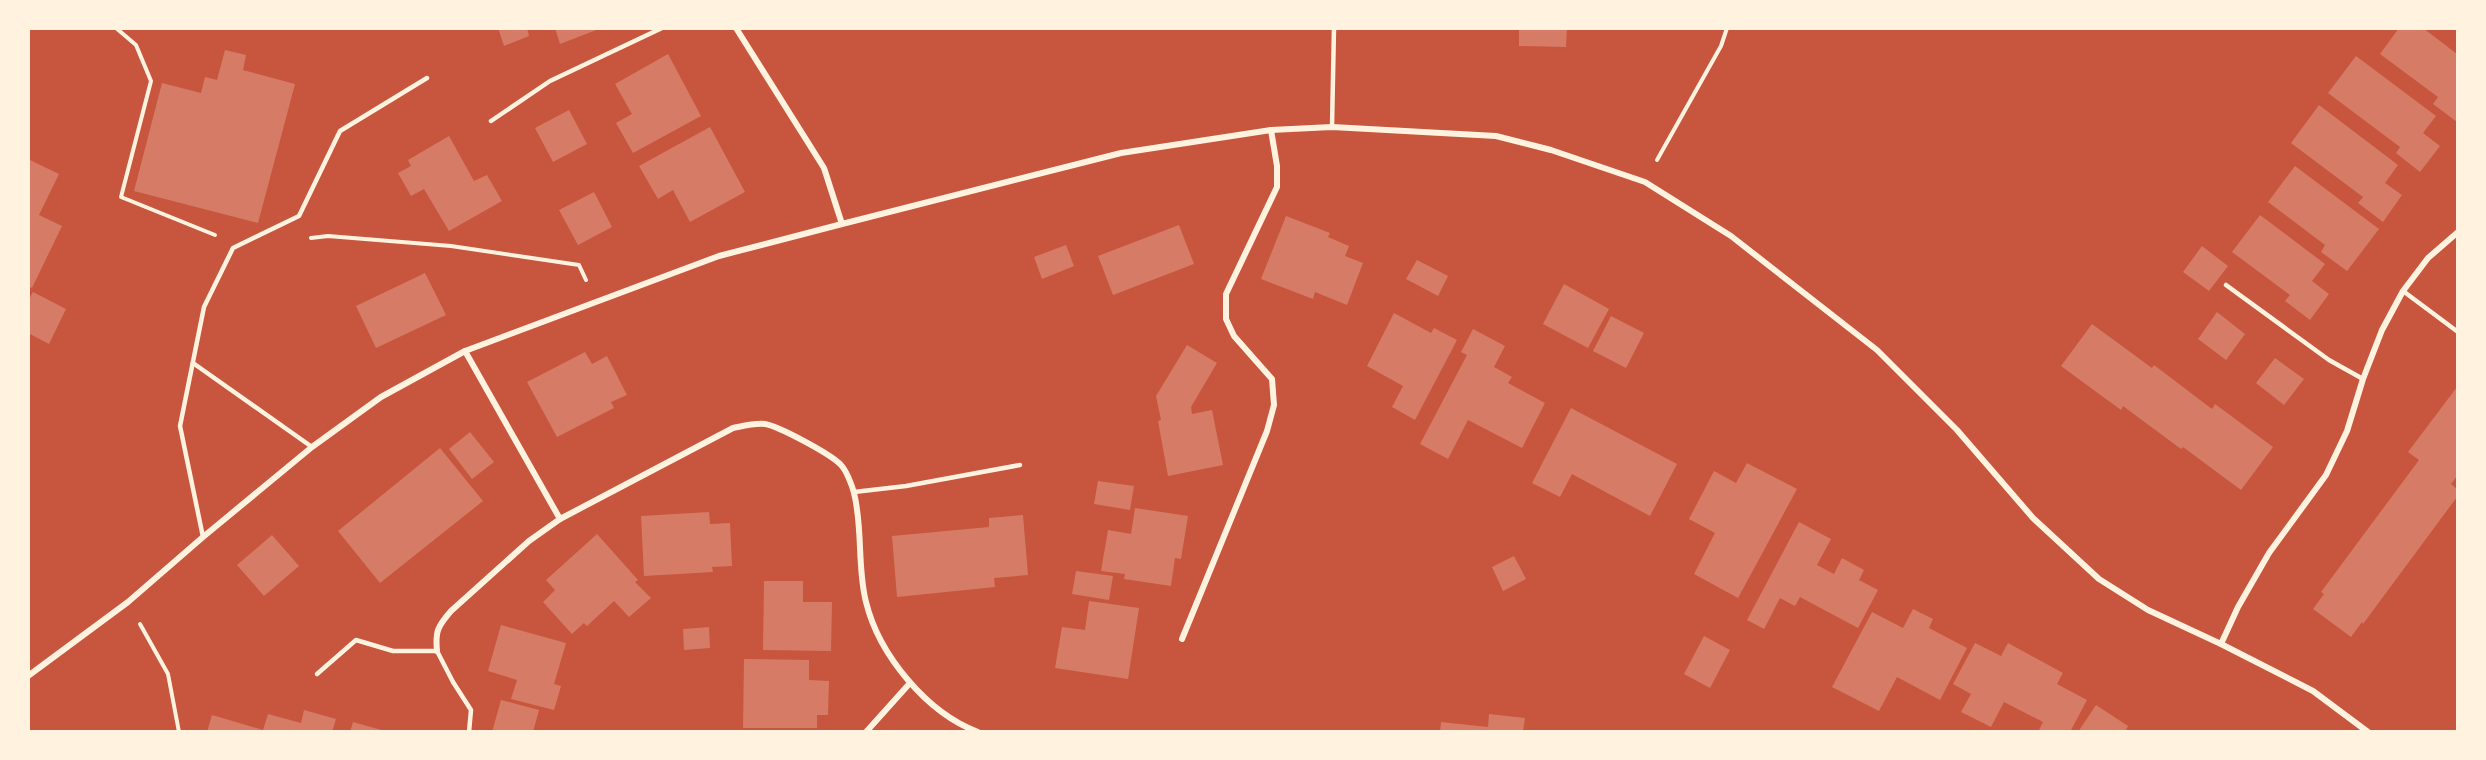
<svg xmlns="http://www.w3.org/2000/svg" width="2486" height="760" viewBox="0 0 2486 760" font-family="Commissioner,sans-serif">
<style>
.building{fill:#d67c66}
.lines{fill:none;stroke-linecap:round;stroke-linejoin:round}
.path{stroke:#fff3e0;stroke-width:4}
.service{stroke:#fff3e0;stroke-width:4.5}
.minor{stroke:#fff3e0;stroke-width:6}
</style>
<rect width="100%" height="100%" fill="#c8553d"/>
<g class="building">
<polygon points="498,28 527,28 529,36 504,46"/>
<polygon points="555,28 599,28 599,29 560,44"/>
<polygon points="1519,28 1567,28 1566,47 1519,46"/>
<polygon points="2399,28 2423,28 2457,54 2457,122 2433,104 2438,97 2380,54"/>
<polygon points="225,50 246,55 243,70 295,84 258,223 134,191 162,83 201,93 205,77 217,80"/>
<polygon points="668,54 701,116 633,153 616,123 632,114 615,84"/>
<polygon points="2356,56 2436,116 2423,133 2440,146 2420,172 2396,153 2400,147 2328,93"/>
<polygon points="2319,105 2398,165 2385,183 2402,195 2383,222 2358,203 2363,197 2291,143"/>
<polygon points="569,110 587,144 553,162 535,128"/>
<polygon points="710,127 745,192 690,222 673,190 658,199 639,166"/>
<polygon points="449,136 474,181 487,175 502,201 449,231 424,189 411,196 398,173 411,166 408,160"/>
<polygon points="28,159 59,174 39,215 62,226 32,288 28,286"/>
<polygon points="2295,166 2379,229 2347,271 2321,252 2325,245 2268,202"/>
<polygon points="594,192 612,227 578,245 559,210"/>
<polygon points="2260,215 2325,264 2312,281 2329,294 2310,320 2285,301 2290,295 2232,252"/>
<polygon points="1286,216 1330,233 1328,237 1349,246 1345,256 1363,263 1347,305 1315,292 1313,299 1261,279"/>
<polygon points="1179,225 1194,264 1113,295 1098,256"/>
<polygon points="1066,245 1074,266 1042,279 1034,257"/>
<polygon points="2202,246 2228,266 2209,291 2183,272"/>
<polygon points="1417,260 1448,276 1438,296 1406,279"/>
<polygon points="425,273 446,315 376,348 356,306"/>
<polygon points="1564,284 1609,309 1588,348 1543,324"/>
<polygon points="33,292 66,309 49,344 28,333 28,301"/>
<polygon points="2217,312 2245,334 2226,360 2198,339"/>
<polygon points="1394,313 1431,333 1434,328 1457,340 1415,420 1392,407 1403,386 1367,366"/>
<polygon points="1611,316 1644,333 1626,368 1593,351"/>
<polygon points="2092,324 2152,368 2154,365 2212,409 2215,404 2273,447 2241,490 2183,447 2181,449 2123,406 2121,410 2061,366"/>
<polygon points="1473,329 1505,346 1494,367 1512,377 1508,383 1545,403 1522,448 1468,420 1448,459 1420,444 1467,355 1461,352"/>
<polygon points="1187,345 1217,363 1191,407 1192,414 1212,410 1223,465 1168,476 1158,421 1161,420 1156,396"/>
<polygon points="585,352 592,364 607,356 627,395 611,402 614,408 557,437 527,382"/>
<polygon points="2275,358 2304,379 2284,405 2256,383"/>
<polygon points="2457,387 2457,476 2451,484 2457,489 2457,497 2363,624 2362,622 2351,637 2313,609 2324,594 2321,592 2419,460 2408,452"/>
<polygon points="1571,408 1677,464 1650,516 1572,474 1560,497 1532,483"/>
<polygon points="470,432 494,462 472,479 449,449"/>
<polygon points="440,448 483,501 380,583 338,531"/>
<polygon points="1747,463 1797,489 1738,598 1694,574 1715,533 1689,519 1714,471 1736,483"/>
<polygon points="1098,481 1134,486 1130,510 1094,504"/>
<polygon points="1135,508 1188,516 1181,559 1175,558 1171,586 1124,579 1125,574 1101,571 1108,530 1131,534"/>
<polygon points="709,512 710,524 730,523 732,566 712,567 713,572 644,576 641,516"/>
<polygon points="1023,515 1028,575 994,578 995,587 897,597 892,536 989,527 989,518"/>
<polygon points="1799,522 1831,539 1817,565 1834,574 1842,558 1864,570 1859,580 1878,590 1858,628 1800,597 1795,606 1780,598 1764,629 1747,620"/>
<polygon points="597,534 638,580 635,582 651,598 629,617 614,601 587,626 584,623 572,634 543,602 555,590 546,580"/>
<polygon points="272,535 299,566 264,596 237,565"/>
<polygon points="1514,556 1526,579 1503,591 1492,567"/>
<polygon points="1076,571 1113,576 1109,600 1072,594"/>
<polygon points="764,581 803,581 803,602 832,602 831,651 763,650"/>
<polygon points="1089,601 1139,608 1128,679 1055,668 1062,627 1085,630"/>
<polygon points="1913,609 1933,619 1929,628 1967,648 1940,700 1897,677 1879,711 1832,687 1872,612 1903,628"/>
<polygon points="501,625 566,643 554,684 561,686 554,710 511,699 517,680 488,671"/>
<polygon points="709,627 710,648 684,650 683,629"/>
<polygon points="1704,636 1730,650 1710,688 1684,674"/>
<polygon points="1975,643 2001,656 2008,643 2063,673 2057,684 2087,700 2070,732 2038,732 2043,722 2004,702 1991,727 1961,712 1971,694 1953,684"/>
<polygon points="744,659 809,660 809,680 829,681 828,715 817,715 817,728 743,728"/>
<polygon points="501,700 539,710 533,732 492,732"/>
<polygon points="2096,705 2128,726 2125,732 2078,732"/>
<polygon points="304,710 336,719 332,732 207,732 212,715 263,730 268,714 301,723"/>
<polygon points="1489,714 1525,718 1523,732 1440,732 1441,722 1488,727"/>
<polygon points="353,722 385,731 385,732 350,732"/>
</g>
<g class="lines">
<g class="path">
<polyline points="116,28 136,45 151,81 121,197 215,235"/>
<polyline points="1657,160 1721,46 1727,28"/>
<polyline points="311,238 328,236 451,246 579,265 586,280"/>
<polyline points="140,624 168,674 179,732"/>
</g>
<g class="service">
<polyline points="491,121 550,81 662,28"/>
<polyline points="1332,127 1334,28"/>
<polyline points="2226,285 2329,360 2363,379"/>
<polyline points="2403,291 2458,332"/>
<polyline points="193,363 312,447"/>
<polyline points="854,492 906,486 1020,465"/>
<polyline points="203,537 180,426 204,307 233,248 299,216 340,131 427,78"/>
<polyline points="317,674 356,640 393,651 437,651 453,682 471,710 469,732"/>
</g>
<g class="minor">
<polyline points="736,28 824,168 842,224"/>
<path d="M465,351L560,519L733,428C743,426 754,423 765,424C778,426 831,454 841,465C846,470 852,485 854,493C863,528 857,567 866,602C879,655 927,713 978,732"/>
<polyline points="1182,639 1267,431 1274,405 1272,379 1234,336 1226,319 1226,294 1277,187 1277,166 1271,130"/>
<polyline points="2221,644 2238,607 2269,553 2326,475 2347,431 2363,379 2382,330 2403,291 2428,258 2458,232"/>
<path d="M437,651C435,631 438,626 451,611L529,541L560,519"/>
<polyline points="28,676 128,602 203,537 312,447 381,397 465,351 719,256 842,224 1121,153 1271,130 1332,127 1496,136 1551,150 1645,182 1731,236 1877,350 1957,430 2033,518 2099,579 2148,610 2221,644 2313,691 2368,732"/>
<polyline points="866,732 910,683"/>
</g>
</g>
<rect width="2486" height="760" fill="none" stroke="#fff3e0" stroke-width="60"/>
</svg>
